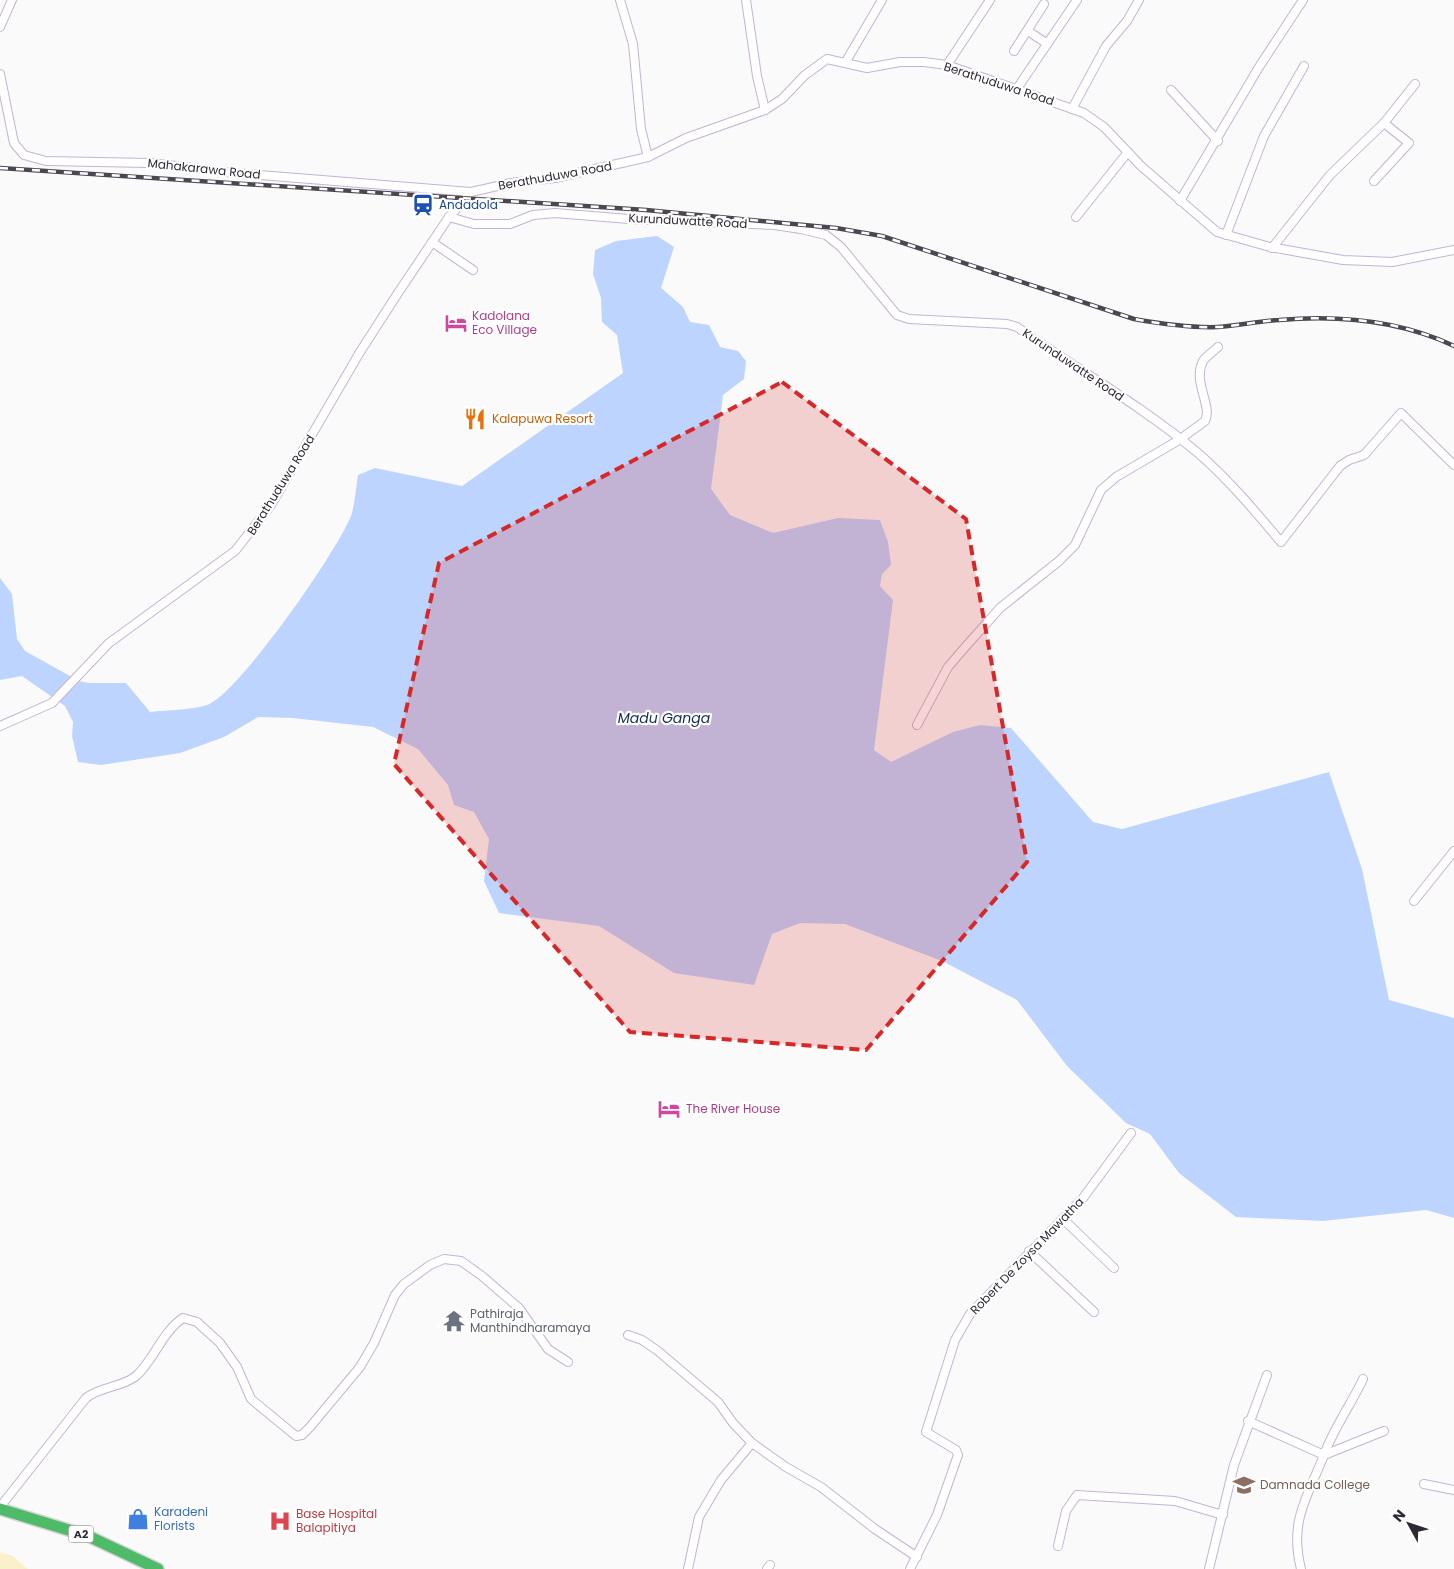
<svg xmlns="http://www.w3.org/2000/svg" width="1454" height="1569" viewBox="0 0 1454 1569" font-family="Poppins,sans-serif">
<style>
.sand{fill:#faf0cb}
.water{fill:#bdd5fe}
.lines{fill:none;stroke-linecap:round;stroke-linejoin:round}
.minor-casing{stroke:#c5b3d4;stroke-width:10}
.highway-casing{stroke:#d5d4d7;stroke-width:14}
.minor{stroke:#fff;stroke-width:8}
.highway{stroke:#4ebb69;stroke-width:11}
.rail-casing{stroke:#4c4651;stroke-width:4.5}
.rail{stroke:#fff;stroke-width:2.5;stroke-dasharray:8;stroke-linecap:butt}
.marked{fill:#d62828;fill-opacity:0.2;stroke:#d62828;stroke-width:4;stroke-dasharray:10 6;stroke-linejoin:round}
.labels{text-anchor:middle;stroke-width:4.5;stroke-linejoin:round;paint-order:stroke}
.shield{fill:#fff;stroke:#6d6872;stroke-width:1}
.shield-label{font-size:11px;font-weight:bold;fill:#2f2835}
.street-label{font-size:12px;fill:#2f2835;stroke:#fff}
.transit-label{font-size:12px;fill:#164399;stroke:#fff;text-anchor:start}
.hotel-label{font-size:12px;fill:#b23c85;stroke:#fff;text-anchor:start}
.food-label{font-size:12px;fill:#c56008;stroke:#fff;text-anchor:start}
.worship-label{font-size:12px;fill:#5b616d;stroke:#fff;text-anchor:start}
.education-label{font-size:12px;fill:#785e54;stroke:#fff;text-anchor:start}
.shop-label{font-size:12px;fill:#366cbe;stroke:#fff;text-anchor:start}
.health-label{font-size:12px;fill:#be3a42;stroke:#fff;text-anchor:start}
.water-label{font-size:14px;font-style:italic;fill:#102a5a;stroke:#fff}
</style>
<rect width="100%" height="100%" fill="#fafafa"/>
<polygon class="sand" points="0,1552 13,1556 28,1569 0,1569"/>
<path class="water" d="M657,236L674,247L661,288L683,307L690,322L709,325L720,347L738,351L746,361L744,379L723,395L711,489L730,515L773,533L838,518L880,520L888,542L891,565L882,574L880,586L893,600L874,750L891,762L953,732L980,725L1011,728L1093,822L1122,829L1329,772L1362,869L1389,1000L1454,1018V1218L1426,1210L1323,1221L1236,1217L1179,1173L1150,1134L1126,1123L1067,1066L1017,1000L942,961L845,924L800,923L772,934L754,985L674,973L599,926L499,913L484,881L489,839L474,812L454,805L448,785L418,749L373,727L293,718L258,717L224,737L180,753L101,765L78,762L72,736L73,722L65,706L22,676L0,680V578L12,594L17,639L25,651L79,681L89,683H126L150,712C168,710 190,710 207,705C238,695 342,545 352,513C355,501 356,487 358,475L375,468L462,486L623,373L617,335L602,322L601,298L593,274L595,250L616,241Z"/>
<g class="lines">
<g class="minor-casing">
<g id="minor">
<polyline points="620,0 633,44 641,129 648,157"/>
<polyline points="746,0 757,76 765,110"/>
<polyline points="0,27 12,0"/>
<polyline points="1028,31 1046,43"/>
<polyline points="1014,51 1044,4"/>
<polyline points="845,63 882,0"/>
<polyline points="947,65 990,0"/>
<polyline points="0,74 14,143 24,155 46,161 151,163 234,173 471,192"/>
<polyline points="1016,90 1077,0"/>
<polyline points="1171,90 1218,141"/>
<polyline points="1072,109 1106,46 1127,21 1139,0"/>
<polyline points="1374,181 1409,143 1384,123"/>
<polyline points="1180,201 1259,67 1303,0"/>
<path d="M449,217L474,224H510L533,215L555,213L629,219L774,225L801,229L826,235L841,247L897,315L909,319L1007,324L1017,327C1077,369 1142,406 1198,453C1228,479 1255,511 1281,542L1340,466L1349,460L1364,455L1401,413L1454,465"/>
<polyline points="1076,217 1128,152"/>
<polyline points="1226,235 1264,136 1304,66"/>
<polyline points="432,242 473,270"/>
<polyline points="1272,248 1330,175 1384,123 1415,84"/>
<path d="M917,725L948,667L967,645L1000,608L1059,561L1075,545L1101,490L1116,477L1179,440L1205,421C1213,406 1192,382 1203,361C1206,356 1214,351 1218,347"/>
<polyline points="0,726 52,703 109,643 235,551 271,505 360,352 398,293 449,217 471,192 511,183 555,178 648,157 686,138 765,110 782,99 805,75 827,59 867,68 900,62 924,62 947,65 1084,113 1104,127 1141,166 1217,232 1270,247 1343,260 1392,262 1454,250"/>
<polyline points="1414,901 1454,851"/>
<polyline points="1063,1219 1114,1268"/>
<polyline points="1029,1251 1094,1312"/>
<polyline points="628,1335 642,1340 658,1351 718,1402 733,1423 752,1443 786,1467 821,1487 875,1529 917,1557"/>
<path d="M1248,1421L1324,1455C1334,1427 1351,1405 1363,1379"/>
<polyline points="1424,1484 1454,1490"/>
<path d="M0,1507L86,1398C101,1386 121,1388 136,1376C154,1360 162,1332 183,1318L197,1322L220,1343L237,1367L251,1399L296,1436L302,1435L310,1427L360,1367L374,1343L395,1295L404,1284L430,1265L444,1259L461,1261L482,1276L519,1308L548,1349L568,1362"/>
<polyline points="1058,1546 1066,1511 1077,1495 1175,1501 1223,1515"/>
<polyline points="688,1569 699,1517 721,1480 752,1443"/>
<polyline points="767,1569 770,1565"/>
<polyline points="910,1569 937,1515 958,1455 956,1450 926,1432 955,1340 970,1314 1083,1198 1131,1133"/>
<polyline points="1209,1569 1234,1465 1267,1375"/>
<path d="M1301,1569C1289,1521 1307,1498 1324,1455L1384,1431"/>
</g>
</g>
<g class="highway-casing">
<polyline id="highway" points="0,1509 88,1536 158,1569"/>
</g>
<use href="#minor" class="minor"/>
<use href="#highway" class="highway"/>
<g class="rail-casing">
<path id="rail" d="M0,168L646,210L836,228L882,236L1134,319C1162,324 1190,328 1218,327C1238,326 1258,321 1279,320C1339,315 1399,320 1454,346"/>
</g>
<use href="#rail" class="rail"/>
</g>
<path class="marked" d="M782,382L966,519L1027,862L866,1050L630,1032L394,764L439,563Z"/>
<defs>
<g id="station-bare" transform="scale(1.725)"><path d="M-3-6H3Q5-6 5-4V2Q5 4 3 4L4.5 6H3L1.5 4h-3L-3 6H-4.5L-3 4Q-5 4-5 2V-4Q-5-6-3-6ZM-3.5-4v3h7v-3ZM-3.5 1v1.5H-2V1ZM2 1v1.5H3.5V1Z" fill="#1a4fb4" stroke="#fff" stroke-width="2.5" paint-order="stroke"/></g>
<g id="hotel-bare" transform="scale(1.725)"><path d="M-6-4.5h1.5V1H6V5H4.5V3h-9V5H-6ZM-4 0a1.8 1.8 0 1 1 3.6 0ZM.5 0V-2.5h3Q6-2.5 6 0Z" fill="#d1479c" stroke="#fff" stroke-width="2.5" paint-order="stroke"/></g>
<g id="restaurant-bare" transform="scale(1.725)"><path d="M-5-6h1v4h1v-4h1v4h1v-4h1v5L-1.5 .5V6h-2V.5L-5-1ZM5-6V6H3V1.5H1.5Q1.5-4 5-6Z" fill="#e8710a" stroke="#fff" stroke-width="2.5" paint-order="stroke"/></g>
<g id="temple-bare" transform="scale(1.725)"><path d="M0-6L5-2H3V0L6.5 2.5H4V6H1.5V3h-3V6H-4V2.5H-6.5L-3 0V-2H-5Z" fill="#6b7280" stroke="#fff" stroke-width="2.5" paint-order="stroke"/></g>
<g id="school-bare" transform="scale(1.725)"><path d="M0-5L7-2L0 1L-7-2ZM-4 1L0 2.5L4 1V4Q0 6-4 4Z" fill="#8d6e63" stroke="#fff" stroke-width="2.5" paint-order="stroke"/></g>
<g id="shop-bare" transform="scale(1.725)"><path d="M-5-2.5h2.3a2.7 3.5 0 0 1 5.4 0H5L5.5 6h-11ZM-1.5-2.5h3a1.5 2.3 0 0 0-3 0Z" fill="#3f7fe0" stroke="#fff" stroke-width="2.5" paint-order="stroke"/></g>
<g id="hospital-bare" transform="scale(1.725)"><path d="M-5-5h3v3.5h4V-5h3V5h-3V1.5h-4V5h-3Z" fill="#e0444e" stroke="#fff" stroke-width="2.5" paint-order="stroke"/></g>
</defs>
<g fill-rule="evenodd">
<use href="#station-bare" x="423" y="205"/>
<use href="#hotel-bare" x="456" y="323"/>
<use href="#restaurant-bare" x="475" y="419"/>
<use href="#hotel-bare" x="669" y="1109"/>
<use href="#temple-bare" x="454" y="1321"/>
<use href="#school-bare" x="1244" y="1485"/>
<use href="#shop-bare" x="138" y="1519"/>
<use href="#hospital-bare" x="280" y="1521"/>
</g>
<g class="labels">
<rect class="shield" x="68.5" y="1525.5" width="25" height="17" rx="4"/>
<g class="shield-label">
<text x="81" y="1538">A2</text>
</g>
<g class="street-label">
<text transform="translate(999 84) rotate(18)" y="4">Berathuduwa Road</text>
<text transform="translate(204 169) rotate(6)" y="4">Mahakarawa Road</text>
<text transform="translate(555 176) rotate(-10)" y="4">Berathuduwa Road</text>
<text transform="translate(688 221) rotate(3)" y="4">Kurunduwatte Road</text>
<text transform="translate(1073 365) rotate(34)" y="4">Kurunduwatte Road</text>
<text transform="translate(281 485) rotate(-58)" y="4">Berathuduwa Road</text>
<text transform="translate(1027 1256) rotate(-46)" y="4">Robert De Zoysa Mawatha</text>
</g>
<g class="transit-label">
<text x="439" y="209">Andadola</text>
</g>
<g class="hotel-label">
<text x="472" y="320">Kadolana<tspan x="472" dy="14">Eco Village</tspan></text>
<text x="686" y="1113">The River House</text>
</g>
<g class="food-label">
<text x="492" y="423">Kalapuwa Resort</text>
</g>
<g class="worship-label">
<text x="470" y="1318">Pathiraja<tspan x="470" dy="14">Manthindharamaya</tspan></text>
</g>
<g class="education-label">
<text x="1260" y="1489">Damnada College</text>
</g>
<g class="shop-label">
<text x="154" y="1516">Karadeni<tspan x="154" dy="14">Florists</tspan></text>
</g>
<g class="health-label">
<text x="296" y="1518">Base Hospital<tspan x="296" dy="14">Balapitiya</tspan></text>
</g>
<g class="water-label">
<text x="664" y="723">Madu Ganga</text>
</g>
</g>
<g transform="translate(1409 1524) rotate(310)" stroke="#ffffff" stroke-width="4" paint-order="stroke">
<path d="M0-4L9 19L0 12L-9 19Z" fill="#2f2835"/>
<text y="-8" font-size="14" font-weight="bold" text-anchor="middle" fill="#2f2835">N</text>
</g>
</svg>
